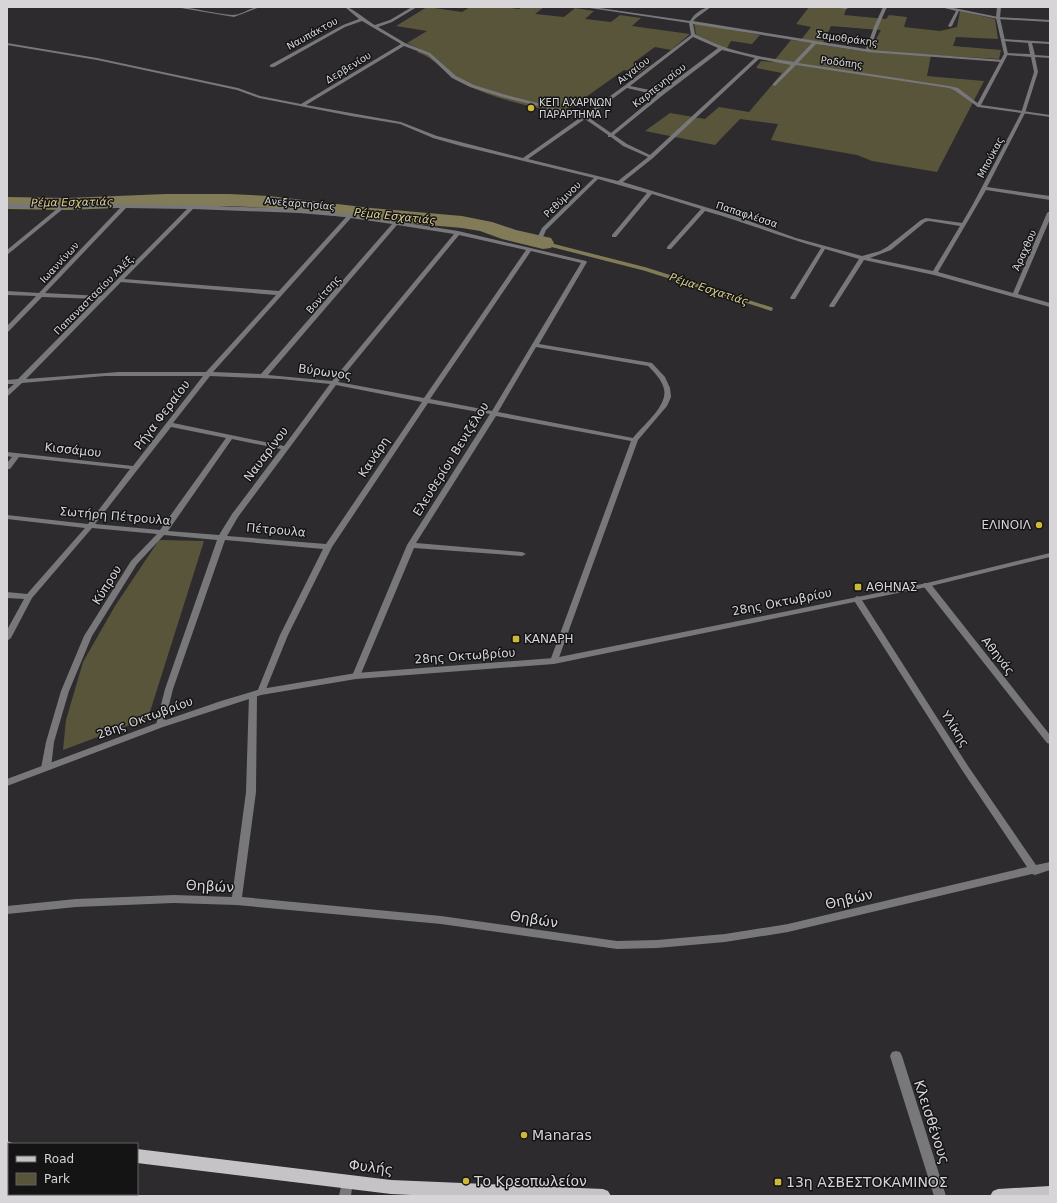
<svg xmlns="http://www.w3.org/2000/svg" width="1057" height="1203" viewBox="0 0 1057 1203" font-family="'DejaVu Sans',sans-serif">
<style>
.green{fill:#59553b;fill-rule:evenodd}
.lines{fill:none;stroke-linecap:round;stroke-linejoin:round}
.stream{stroke:#817b57;stroke-width:3.5}
.river{fill:#817b57;fill-rule:evenodd}
.minor{fill:#787779;fill-rule:evenodd}
.tertiary{fill:#787779;fill-rule:evenodd}
.primary{fill:#c6c3c7;fill-rule:evenodd}
.poi-dot{fill:#ceb837;stroke:#151415;stroke-width:1.5}
.labels{text-anchor:middle;stroke-width:3;stroke-linejoin:round;paint-order:stroke}
.far-street-label{font-size:10px;fill:#d7d5d8;stroke:#151415}
.far-poi-label{font-size:10px;fill:#d7d5d8;stroke:#151415;text-anchor:start}
.far-water-label{font-size:11px;font-style:italic;fill:#d9ce90;stroke:#151415}
.street-label{font-size:12px;fill:#d7d5d8;stroke:#151415}
.poi-label{font-size:12px;fill:#d7d5d8;stroke:#151415;text-anchor:start}
.near-street-label{font-size:14px;fill:#d7d5d8;stroke:#151415}
.near-poi-label{font-size:14px;fill:#d7d5d8;stroke:#151415;text-anchor:start}
</style>
<rect width="100%" height="100%" fill="#2d2b2e"/>
<g class="green">
<path d="M427,7L462,12L470,7H503L519,9L522,7H544L535,14L564,17L575,8L594,11L585,19L611,22L620,15L641,18L632,26L690,34L671,50L655,47L633,63L648,66L639,73L624,70L562,114C531,106 493,99 465,84C448,75 435,58 417,52L420,49L407,43L427,31L396,26Z"/>
<path d="M809,7H847L844,15L886,19L889,15L907,17L904,27L940,31L957,27L960,11L995,19L998,39L956,37L953,46L1001,50L999,59L931,55L927,76L984,81L937,172L872,161L857,155L771,140L778,124L740,119L715,145L645,131L670,113L705,119L719,107L749,112L782,73L756,68L761,61L773,62L791,40L800,41L811,27L796,24ZM831,26L880,30H881L869,52L822,45Z"/>
<polygon points="694,23 760,35 752,44 731,41 727,48 712,44 696,34"/>
<polygon points="159,540 204,541 148,718 63,750 66,720 83,662 115,606"/>
</g>
<g class="lines">
<polyline class="stream" points="543,243 645,269 771,309"/>
<polygon class="river" points="166,194 229,194 269,196 371,208 462,216 492,222 516,230 551,238 554,243 551,248 543,249 502,239 480,231 462,228 371,220 269,208 229,206 166,206 67,210 7,209 7,197 67,198"/>
<g class="minor">
<path d="M175,7C194,7 214,14 232,15C242,15 250,7 260,7L234,17Z"/>
<path d="M345,7C352,7 367,21 375,25L390,20L412,7H417L392,22L378,27L405,43L430,53L456,76L474,85L506,95L584,115L624,86L691,35L689,23L583,7H593L690,21C694,14 703,7 711,7L696,18L693,21L866,49L874,27L883,7H887L878,27L870,50L1004,60V62H1002L868,52L816,44L798,63L949,86L958,88L980,105V107H978L954,90L949,88L796,65L775,86L773,85V84L791,65L759,59L653,158L623,182L738,217L796,238L862,256L880,251L887,247L921,220L926,218L962,223L973,204L1021,113L1034,72L1031,57L1006,55L1004,54L1006,53L1030,54L1028,43L1004,41L1002,40L1004,39L1050,42V44L1032,43L1035,55L1050,56V58L1035,57L1038,72L1025,113L987,187L1050,196V200L986,190L938,272L1013,293L1047,213L1050,211V219L1018,294L1050,303V307L934,275L864,260L834,307H830L829,306L859,259L825,249L795,299H791L790,298L821,248C782,237 744,222 705,211L671,249H667V247L701,209L652,194L616,237H612V235L647,193L598,179L546,230L543,237H539L538,236L542,228L594,178L461,146L433,138L400,124L351,116L259,98L237,90L97,60L7,45V43L97,58L238,88L260,96L301,104L401,44L362,21L345,27L274,67H270V65L343,25L359,19ZM693,24L812,43L794,62C759,57 726,51 695,34ZM693,37L718,48L660,92L630,86ZM404,46L428,55L452,78L470,87L502,97L581,117L523,158L437,136L401,122L306,105ZM722,50L755,58L650,155L627,144L614,135L663,95ZM627,88L657,95L611,133L588,117ZM585,119L608,135V137H611L623,146L648,157L618,181L528,159ZM929,221L960,226L933,271L870,258L891,250L925,222Z"/>
<polygon points="833,7 847,7 848,8 846,9"/>
<polygon points="941,7 949,7 998,17 1050,20 1050,22 998,19 959,11 952,26 950,27 948,26 956,11"/>
<path d="M7,204L192,205L299,209L350,214L458,231L586,261L587,262L539,344L652,363L665,377L670,388L671,397L667,406L638,440L557,663H551L550,661L631,441L496,416L416,543L522,552L526,554L522,556L414,548L360,676L356,679L352,676L407,545L490,414L428,403L332,547L288,635L264,694H258L257,692L280,635L323,549L225,540L173,689L164,725L163,727H157L156,725L165,689L217,540L164,535L137,564L92,636L69,691L54,742L51,768L49,770H43L41,768L46,742L61,691L84,636L131,561L157,534L92,528L32,598L11,638L7,641V630L24,599L7,598V592L27,594L85,528L7,519V515L88,524L130,469L19,457L10,469H7V463L12,457L7,456V452L133,466L203,376H105L22,383L9,395L7,396V390L14,384H7V380L18,379L97,299L42,297L9,331L7,332V326L36,296L7,295V291L39,293L120,208H64L7,255V250L58,208H7ZM126,208L187,209L101,296L45,293ZM193,209L299,213L346,217L279,291L124,279ZM351,218L392,224L261,374L213,372ZM397,225L454,234L332,381L268,375ZM459,235L526,250L424,398L338,382ZM531,251L581,263L492,411L430,399ZM121,282L276,295L206,372H119L26,379ZM536,347L648,366C654,372 662,380 664,389C668,406 643,425 633,438L498,412ZM210,376L281,379L330,384L284,446L173,423ZM336,385L422,402L326,544L227,536L238,517ZM171,427L226,438L160,530L95,524ZM232,439L281,449L232,514L219,535L168,531Z"/>
<polygon points="924,583 930,583 1050,735 1050,744 1047,743 924,587 923,585"/>
<polygon points="857,596 860,597 968,766 1036,865 1050,862 1050,870 1035,875 1032,874 788,932 725,942 657,948 617,949 441,924 236,905 174,903 76,907 7,914 7,906 76,899 174,895 232,897 246,792 249,695 250,693 256,693 257,695 256,792 242,897 441,916 617,941 657,940 725,934 788,924 1027,867 962,770 853,599"/>
<polygon points="896,1051 900,1052 902,1056 946,1196 934,1196 890,1056 892,1052"/>
<polygon points="347,1175 351,1177 353,1181 351,1196 339,1196 343,1177"/>
</g>
<g class="tertiary">
<polygon points="997,7 1001,7 1000,18 1008,54 981,105 1050,115 1050,117 978,107 976,106 1004,54 996,18"/>
<polygon points="1050,553 1050,557 927,587 554,664 356,679 261,695 163,727 7,786 7,779 157,723 221,701 261,689 356,673 554,658 927,583"/>
</g>
<g class="primary">
<polygon points="7,1141 15,1144 9,1144 9,1155 7,1155"/>
<polygon points="137,1149 391,1180 603,1189 608,1191 611,1196 431,1196 391,1194 137,1163"/>
<polygon points="1050,1186 1050,1196 990,1196 993,1191 998,1189"/>
</g>
</g>
<g class="poi-dot">
<circle cx="531" cy="108" r="4"/>
<circle cx="1039" cy="525" r="4"/>
<rect x="854" y="583" width="8" height="8" rx="2"/>
<rect x="512" y="635" width="8" height="8" rx="2"/>
<circle cx="524" cy="1135" r="4"/>
<circle cx="466" cy="1181" r="4"/>
<rect x="774" y="1178" width="8" height="8" rx="2"/>
</g>
<g class="labels">
<g class="far-street-label">
<text transform="translate(312 33) rotate(-29)" y="4">Ναυπάκτου</text>
<text transform="translate(847 38) rotate(8)" y="4">Σαμοθράκης</text>
<text transform="translate(842 62) rotate(7)" y="4">Ροδόπης</text>
<text transform="translate(348 67) rotate(-31)" y="4">Δερβενίου</text>
<text transform="translate(633 70) rotate(-38)" y="4">Αιγαίου</text>
<text transform="translate(659 85) rotate(-38)" y="4">Καρπενησίου</text>
<text transform="translate(990 157) rotate(-62)" y="4">Μπούκας</text>
<text transform="translate(562 199) rotate(-44)" y="4">Ρεθύμνου</text>
<text transform="translate(300 203) rotate(5)" y="4">Ανεξαρτησίας</text>
<text transform="translate(747 214) rotate(18)" y="4">Παπαφλέσσα</text>
<text transform="translate(1024 250) rotate(-66)" y="4">Άραχθου</text>
<text transform="translate(59 262) rotate(-47)" y="4">Ιωαννίνων</text>
<text transform="translate(94 294) rotate(-45)" y="4">Παπαναστασίου Αλέξ.</text>
<text transform="translate(323 294) rotate(-49)" y="4">Βονίτσης</text>
</g>
<g class="far-poi-label">
<text x="539" y="106">ΚΕΠ ΑΧΑΡΝΩΝ<tspan x="539" dy="12">ΠΑΡΑΡΤΗΜΑ Γ</tspan></text>
</g>
<g class="far-water-label">
<text transform="translate(72 202) rotate(-1)" y="4">Ρέμα Εσχατιάς</text>
<text transform="translate(395 216) rotate(6)" y="4">Ρέμα Εσχατιάς</text>
<text transform="translate(709 289) rotate(18)" y="4">Ρέμα Εσχατιάς</text>
</g>
<g class="street-label">
<text transform="translate(325 372) rotate(8)" y="4">Βύρωνος</text>
<text transform="translate(162 415) rotate(-53)" y="4">Ρήγα Φεραίου</text>
<text transform="translate(73 450) rotate(6)" y="4">Κισσάμου</text>
<text transform="translate(266 454) rotate(-53)" y="4">Ναυαρίνου</text>
<text transform="translate(374 457) rotate(-56)" y="4">Κανάρη</text>
<text transform="translate(451 459) rotate(-58)" y="4">Ελευθερίου Βενιζέλου</text>
<text transform="translate(115 516) rotate(5)" y="4">Σωτήρη Πέτρουλα</text>
<text transform="translate(276 530) rotate(5)" y="4">Πέτρουλα</text>
<text transform="translate(107 585) rotate(-58)" y="4">Κύπρου</text>
<text transform="translate(782 602) rotate(-11)" y="4">28ης Οκτωβρίου</text>
<text transform="translate(465 656) rotate(-4)" y="4">28ης Οκτωβρίου</text>
<text transform="translate(998 656) rotate(52)" y="4">Αθηνάς</text>
<text transform="translate(145 718) rotate(-20)" y="4">28ης Οκτωβρίου</text>
<text transform="translate(955 729) rotate(57)" y="4">Υλίκης</text>
</g>
<g class="poi-label">
<text x="1031" y="529" text-anchor="end">ΕΛΙΝΟΙΛ</text>
<text x="866" y="591">ΑΘΗΝΑΣ</text>
<text x="524" y="643">ΚΑΝΑΡΗ</text>
</g>
<g class="near-street-label">
<text transform="translate(210 886) rotate(3)" y="5">Θηβών</text>
<text transform="translate(849 899) rotate(-13)" y="5">Θηβών</text>
<text transform="translate(534 919) rotate(9)" y="5">Θηβών</text>
<text transform="translate(932 1122) rotate(72)" y="5">Κλεισθένους</text>
<text transform="translate(371 1167) rotate(7)" y="5">Φυλής</text>
</g>
<g class="near-poi-label">
<text x="532" y="1140">Manaras</text>
<text x="474" y="1186">Το Κρεοπωλείον</text>
<text x="786" y="1187">13η ΑΣΒΕΣΤΟΚΑΜΙΝΟΣ</text>
</g>
</g>
<rect width="1057" height="1203" fill="none" stroke="#d7d5d8" stroke-width="16"/>
<rect x="8" y="1143" width="130" height="52" fill="#151415" stroke="#636163"/>
<rect x="16" y="1156" width="20" height="6" fill="#c6c3c7" stroke="#636163"/>
<text x="44" y="1163" font-size="12" fill="#d7d5d8">Road</text>
<rect x="16" y="1173" width="20" height="12" fill="#59553b" stroke="#636163"/>
<text x="44" y="1183" font-size="12" fill="#d7d5d8">Park</text>
</svg>
